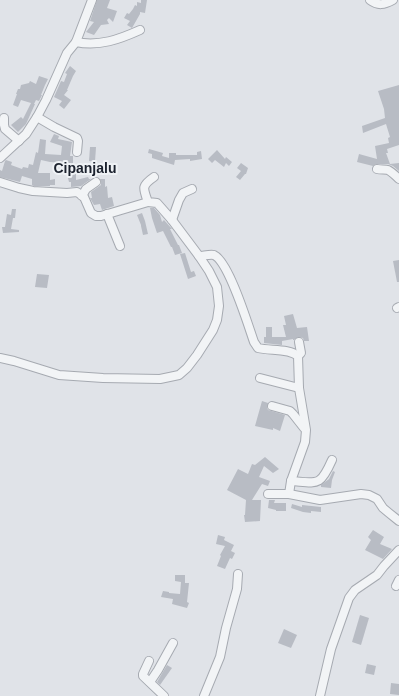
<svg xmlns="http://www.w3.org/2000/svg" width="399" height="696" viewBox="0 0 399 696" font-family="Arial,sans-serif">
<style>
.building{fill:#b8bcc4}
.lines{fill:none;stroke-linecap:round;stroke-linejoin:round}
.minor-casing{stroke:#a6aab1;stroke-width:10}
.minor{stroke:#f2f4f6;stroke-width:8}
.labels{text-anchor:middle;stroke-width:4;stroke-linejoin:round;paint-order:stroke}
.quarter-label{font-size:14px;font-weight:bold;fill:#1c222e;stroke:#eff2f5}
</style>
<rect width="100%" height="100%" fill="#e0e3e8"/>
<g class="building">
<polygon points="97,0 110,0 107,8 117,11 113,22 109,18 107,20 109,24 101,25 94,35 86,32 94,22 90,21"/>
<polygon points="141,0 147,0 145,13 140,12 140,14 132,28 127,25 130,21 124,18 127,13 129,14 133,9 135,5 137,6 137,2 141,3"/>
<polygon points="70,66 76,71 73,76 67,90 68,90 64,95 71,100 64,109 59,105 62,101 54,97 61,81 64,82 67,74 65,73"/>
<polygon points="39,76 48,79 45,85 41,95 42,95 39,101 36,100 34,104 35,104 26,124 18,132 11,125 21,117 23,119 31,103 21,100 18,107 13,105 17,94 16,94 18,89 20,89 21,85 29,83 30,81 36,84"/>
<polygon points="399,85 399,145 387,149 388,153 386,153 390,164 399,163 399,171 393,166 388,164 376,164 373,166 357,162 359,154 377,159 375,146 389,143 388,138 390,137 386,124 363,133 362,126 385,118 384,109 378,91"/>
<polygon points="54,134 59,136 58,139 72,142 70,156 73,156 73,166 76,166 76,180 88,177 89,179 91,179 81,186 71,187 71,182 69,182 67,174 66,174 65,163 50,162 41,160 38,173 50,173 50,180 55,179 55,185 50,185 50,186 34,186 32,185 32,179 22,176 20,182 0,177 0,170 2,171 5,161 6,160 12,162 11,165 22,169 23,167 28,168 29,164 33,165 36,152 38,153 40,139 46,140 45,154 61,155 62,146 50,142"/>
<polygon points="90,147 96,147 95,162 89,161"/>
<polygon points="149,149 163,153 162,156 169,158 169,153 176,153 176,155 197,155 197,152 201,151 202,159 190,161 190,159 175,160 174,165 152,158 152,154 148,153"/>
<polygon points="217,150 225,159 226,157 232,162 229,166 226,163 224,167 215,160 212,163 208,159"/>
<polygon points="241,163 248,168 246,174 245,174 240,180 236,177 241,171 237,168"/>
<polygon points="100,179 105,179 105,187 107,186 108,198 112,197 114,206 102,210 100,204 94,205 90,198 92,198 91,192 101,185 101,182"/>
<polygon points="150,208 154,208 160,215 162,222 164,220 172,229 170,229 178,245 179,245 182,253 175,255 172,247 171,247 163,231 157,233 152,218"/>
<polygon points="12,209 16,209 15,218 13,218 11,229 19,230 19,232 3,233 2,227 5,227 7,214 11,215"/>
<polygon points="142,213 145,221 148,234 143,235 141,226 141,225 137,215"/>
<polygon points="185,253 191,272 194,271 196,276 188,279 180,254"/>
<polygon points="399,260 399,282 397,282 393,261"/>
<polygon points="37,274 49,275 47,288 35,287"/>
<polygon points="293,314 297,328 307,327 309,341 304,341 303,338 298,337 294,340 293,340 293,339 282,341 282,345 264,343 264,337 266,337 266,327 272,327 272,337 286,337 283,325 286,325 284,316"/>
<polygon points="262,401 268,403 267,407 268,410 285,415 280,431 273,428 273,430 255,426"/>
<polygon points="265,457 279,469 273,473 264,466 259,477 270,481 268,486 262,484 252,500 261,500 260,521 245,522 244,515 245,515 246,500 227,490 238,469 248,474 252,464 255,465"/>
<polygon points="333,471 335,472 332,480 331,488 321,487 321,485 329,479"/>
<polygon points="269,500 275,500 274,503 286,503 286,511 276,511 276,510 268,508"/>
<polygon points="292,504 302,507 302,505 321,507 321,512 311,511 311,513 303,512 291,508"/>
<polygon points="373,530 384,537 380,544 392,549 383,559 365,550 371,540 368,537"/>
<polygon points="218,535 225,537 224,540 234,545 231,551 235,553 232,559 230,558 225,569 217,566 221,556 220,555 225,546 216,544"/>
<polygon points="175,575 185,575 185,583 189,583 187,602 189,603 187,608 172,604 173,599 161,597 163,591 169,592 169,593 180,594 181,582 175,581"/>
<polygon points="360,615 369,618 361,645 352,642"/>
<polygon points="284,629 297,635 291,648 278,643"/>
<polygon points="367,664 376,666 374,675 365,673"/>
<polygon points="167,665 172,668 160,685 157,682"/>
<polygon points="391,683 399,684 399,695 390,694"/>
</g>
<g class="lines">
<g class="minor-casing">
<g id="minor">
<path d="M370,0C378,6 384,5 393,0"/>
<path d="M76,42C99,47 120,39 140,30"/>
<polyline points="37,117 54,127 77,138 78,141 77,152"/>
<polyline points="4,118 4,125 5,129 19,141"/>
<polyline points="0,158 26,134 37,117 46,100 67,53 76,42 92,0"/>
<path d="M377,169C381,170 385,169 388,170C392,172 396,176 399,179"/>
<path d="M154,177C141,186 143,188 148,202L157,203L172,220L199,256C203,256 210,254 214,255C229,262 248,325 254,342L258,348C270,351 289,348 298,356L299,388L306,430L305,442L291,481L289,494L320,500L361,494L369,495L377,499L383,508L389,513L399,521"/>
<polyline points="0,182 19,188 33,191 67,193 77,192 84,197 91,213 96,216 101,216 148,202"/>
<polyline points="82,196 86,189 96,182"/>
<polyline points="107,214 120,246"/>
<polyline points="172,220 179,200 183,193 192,189"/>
<polyline points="397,308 399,307"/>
<polyline points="298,356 301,353 299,342"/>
<polyline points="0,358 14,361 59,375 103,378 160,379 179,375 187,368 197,355 213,330 217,320 219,306 217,287 209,271 199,256"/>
<polyline points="260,378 299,388"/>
<polyline points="272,406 290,411 293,414 304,428"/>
<path d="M291,481C318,483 320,487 332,460"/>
<polyline points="268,494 289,494"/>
<polyline points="396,586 399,580"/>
<polyline points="149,661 143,674 143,676 164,696"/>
<polyline points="150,682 158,670 173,643"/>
<polyline points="204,696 220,657 226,628 237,589 238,574"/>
<polyline points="320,696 331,649 349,598 355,590 377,575 384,566 399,550"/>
</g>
</g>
<use href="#minor" class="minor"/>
</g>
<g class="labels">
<g class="quarter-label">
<text x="85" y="173">Cipanjalu</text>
</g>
</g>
</svg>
